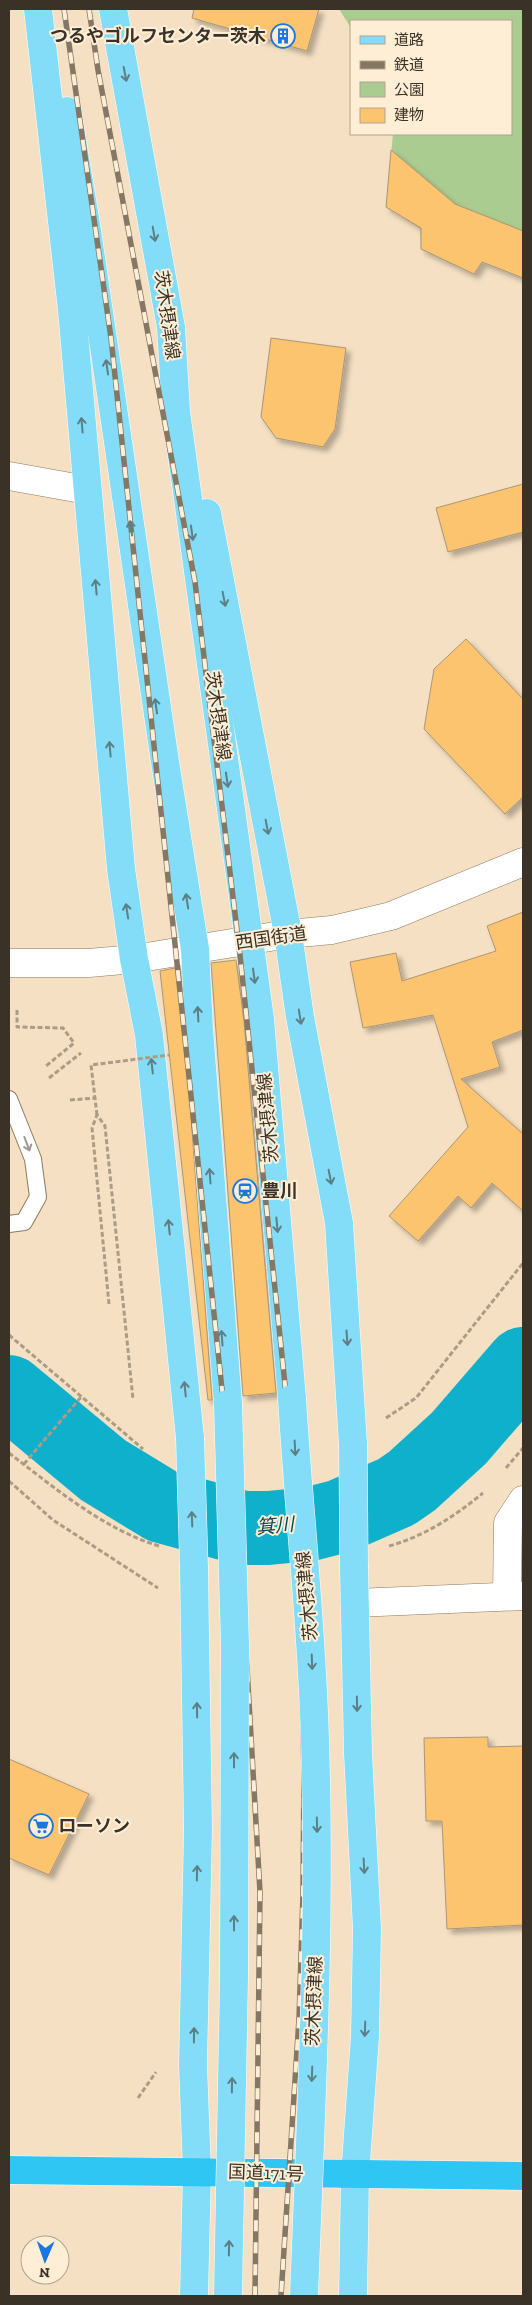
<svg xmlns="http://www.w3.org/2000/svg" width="532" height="2305" viewBox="0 0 532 2305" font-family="'Zilla Slab','Noto Sans JP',serif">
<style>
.green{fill:#abcc90}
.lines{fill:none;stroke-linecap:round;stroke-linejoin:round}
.river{stroke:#0eb0cc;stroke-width:74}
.building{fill:#fcc46e;stroke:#a9967a;filter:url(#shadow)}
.lane-casing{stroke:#8d7a5f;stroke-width:18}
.street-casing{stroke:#8d7a5f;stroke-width:29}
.primary-casing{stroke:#fff;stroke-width:29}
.highway-casing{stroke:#fff;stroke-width:29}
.path{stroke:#ac9c85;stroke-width:3;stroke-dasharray:5 2.5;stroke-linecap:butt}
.lane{stroke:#fff;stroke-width:16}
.street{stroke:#fff;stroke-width:28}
.primary{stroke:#83ddf8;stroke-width:28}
.highway{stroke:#30c6f3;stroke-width:28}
.rail-casing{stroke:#847764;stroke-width:5.5}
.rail{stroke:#ffeed6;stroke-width:4;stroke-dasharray:11;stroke-linecap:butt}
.primary-bridge-casing{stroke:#fff;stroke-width:29;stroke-linecap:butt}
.path-bridge{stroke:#ac9c85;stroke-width:3;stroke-dasharray:5 2.5;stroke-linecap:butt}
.primary-bridge{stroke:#83ddf8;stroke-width:28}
.oneway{stroke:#5b7f84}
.oneway2{stroke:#9c9892}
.labels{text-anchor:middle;stroke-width:4;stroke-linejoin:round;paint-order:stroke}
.poi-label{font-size:18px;font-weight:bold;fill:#3a3226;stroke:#ffeed6;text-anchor:start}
.street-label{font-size:18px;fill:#3a3226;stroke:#ffeed6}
.water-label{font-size:19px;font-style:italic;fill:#094652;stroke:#ffeed6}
</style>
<defs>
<filter id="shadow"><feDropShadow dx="4.5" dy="4.5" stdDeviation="2.5" flood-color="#0004"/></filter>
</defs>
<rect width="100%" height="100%" fill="#f5e0c3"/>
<polygon class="green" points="339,9 523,9 523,278 482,262 474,274 421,249 420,228 386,207 393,134 511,134 511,21 351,21 351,28"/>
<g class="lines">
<polyline class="river" points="9,1392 103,1470 162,1506 243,1528 268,1528 310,1524 341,1516 396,1492 412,1481 459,1438 523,1364"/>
</g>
<g class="building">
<polygon points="194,9 319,9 307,51 192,18"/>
<polygon points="391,150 455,204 523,231 523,278 482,262 474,274 421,249 421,228 386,207"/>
<polygon points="271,338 346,348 335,429 323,447 276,438 261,417"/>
<polygon points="523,484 523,532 448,552 436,508"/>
<polygon points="466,639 523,699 523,797 505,814 424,729 434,669"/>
<polygon points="523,912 523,1030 492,1042 500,1067 461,1079 523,1134 523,1211 492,1183 471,1208 458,1196 418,1241 389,1216 468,1127 433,1015 363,1028 350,962 396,953 402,981 496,951 487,926"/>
<polygon points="236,960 244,1021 276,1393 243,1396 211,963"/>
<polygon points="180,967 212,1400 208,1400 160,971"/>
<polygon points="488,1737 488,1747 523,1746 523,1925 447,1929 442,1821 426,1821 424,1738"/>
<polygon points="9,1759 89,1794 49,1875 9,1858"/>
</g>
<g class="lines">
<g class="lane-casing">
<polyline id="lane" points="9,1099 33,1159 38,1197 24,1222 9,1224"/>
</g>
<g class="street-casing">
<g id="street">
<polyline points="9,476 87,490"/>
<polyline points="9,963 89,963 134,959 288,934 332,930 391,916 523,862"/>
<polyline points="507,1596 508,1523 523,1500"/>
<polyline points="355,1603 523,1596"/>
</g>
</g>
<g class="primary-casing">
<g id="primary">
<polyline points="38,9 72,310 121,869 134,959 149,1035 190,1438"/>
<polyline points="113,9 171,327 176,412 260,1019 292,1399"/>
<polyline points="67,111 86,224 165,762 195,949 199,1029 228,1404"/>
<polyline points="207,513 288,934 300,1017 339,1223 353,1444"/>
<polyline points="194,1568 198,1829 193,2065 197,2171 194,2296"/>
<polyline points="353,2296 355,2176 365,2036 367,1929 358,1753 354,1568"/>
</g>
</g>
<g class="highway-casing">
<polyline id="highway" points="9,2170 523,2176"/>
</g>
<g class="path">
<polyline points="17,1010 17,1027 63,1028 74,1043 46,1066"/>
<polyline points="49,1078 81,1053"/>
<polyline points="70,1100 95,1098"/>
<polyline points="109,1304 92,1128 97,1115 105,1126 133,1399"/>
<polyline points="9,1335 143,1449"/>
<polyline points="386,1418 416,1398 523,1263"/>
<path d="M9,1453C55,1488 103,1529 159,1546"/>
<polyline points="24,1464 81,1397"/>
<polyline points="506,1468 523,1448"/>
<polyline points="9,1481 53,1520 158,1588"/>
<path d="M389,1546C425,1536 455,1516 483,1493"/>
<polyline points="138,2098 156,2072"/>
</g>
<use href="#lane" class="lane"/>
<use href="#street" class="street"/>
<use href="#primary" class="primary"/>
<use href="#highway" class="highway"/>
<g class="rail-casing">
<g id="rail">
<polyline points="64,9 111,338 234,1503 246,1650 260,1892 255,2296"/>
<polyline points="89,9 98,70 195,582 240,955 297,1499 304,1771 303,1894 299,2019 281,2296"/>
</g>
</g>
<use href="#rail" class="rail"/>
<g class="primary-bridge-casing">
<g id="primary-bridge">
<path d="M292,1399C299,1513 312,1627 315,1741C321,1926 311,2111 304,2296"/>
<polyline points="228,1404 235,1645 234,1977 228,2296"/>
<polyline points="190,1438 194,1568"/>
<polyline points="353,1444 354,1568"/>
</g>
</g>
<polyline class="path-bridge" points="97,1115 91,1065 169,1055"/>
<use href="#primary-bridge" class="primary-bridge"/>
</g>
<defs><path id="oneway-shaft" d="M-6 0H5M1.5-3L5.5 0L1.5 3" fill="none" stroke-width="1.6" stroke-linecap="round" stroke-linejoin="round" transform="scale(1.25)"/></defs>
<g class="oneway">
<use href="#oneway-shaft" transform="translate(125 74) rotate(79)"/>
<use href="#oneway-shaft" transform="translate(154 234) rotate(80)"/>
<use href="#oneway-shaft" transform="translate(107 367) rotate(-98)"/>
<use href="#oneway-shaft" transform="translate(82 425) rotate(-95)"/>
<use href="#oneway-shaft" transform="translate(131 528) rotate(-98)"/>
<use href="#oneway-shaft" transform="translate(192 533) rotate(82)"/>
<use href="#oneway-shaft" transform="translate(96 587) rotate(-95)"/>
<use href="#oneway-shaft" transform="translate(224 599) rotate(79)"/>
<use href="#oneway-shaft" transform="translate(156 706) rotate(-98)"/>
<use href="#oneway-shaft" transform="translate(110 749) rotate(-95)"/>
<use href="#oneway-shaft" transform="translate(227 780) rotate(82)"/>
<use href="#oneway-shaft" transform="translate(267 827) rotate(79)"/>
<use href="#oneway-shaft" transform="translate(187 901) rotate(-99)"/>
<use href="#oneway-shaft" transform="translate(127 911) rotate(-99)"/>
<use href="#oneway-shaft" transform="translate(254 976) rotate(82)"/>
<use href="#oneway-shaft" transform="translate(198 1014) rotate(-93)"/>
<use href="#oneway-shaft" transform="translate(300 1017) rotate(81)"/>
<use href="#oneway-shaft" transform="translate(152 1066) rotate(-96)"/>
<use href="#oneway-shaft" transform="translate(210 1176) rotate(-94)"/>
<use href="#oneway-shaft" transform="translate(330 1177) rotate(79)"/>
<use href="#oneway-shaft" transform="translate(277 1225) rotate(85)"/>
<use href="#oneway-shaft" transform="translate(169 1227) rotate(-96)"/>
<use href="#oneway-shaft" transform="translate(222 1338) rotate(-94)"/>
<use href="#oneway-shaft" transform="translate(347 1338) rotate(86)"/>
<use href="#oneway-shaft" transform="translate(185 1389) rotate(-96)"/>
<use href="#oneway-shaft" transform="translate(295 1448) rotate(87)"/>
<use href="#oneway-shaft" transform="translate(192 1519) rotate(-92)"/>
<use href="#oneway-shaft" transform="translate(312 1662) rotate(88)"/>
<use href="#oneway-shaft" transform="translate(357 1704) rotate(89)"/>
<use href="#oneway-shaft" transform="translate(197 1710) rotate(-91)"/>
<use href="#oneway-shaft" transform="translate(234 1760) rotate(-90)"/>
<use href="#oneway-shaft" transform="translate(317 1825) rotate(89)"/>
<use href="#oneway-shaft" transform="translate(364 1866) rotate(87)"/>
<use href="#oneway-shaft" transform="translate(197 1873) rotate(-89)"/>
<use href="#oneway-shaft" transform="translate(234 1923) rotate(-90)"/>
<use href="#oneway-shaft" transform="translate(365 2029) rotate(92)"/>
<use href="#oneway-shaft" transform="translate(194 2035) rotate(-89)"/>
<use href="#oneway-shaft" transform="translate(312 2074) rotate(92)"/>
<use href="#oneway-shaft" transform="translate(232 2085) rotate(-89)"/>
<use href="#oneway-shaft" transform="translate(229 2248) rotate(-89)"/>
</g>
<use class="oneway2" href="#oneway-shaft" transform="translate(27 1144) rotate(69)"/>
<defs>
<g id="building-ring" transform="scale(1.25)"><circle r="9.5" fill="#ffeed6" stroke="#1b76e0" stroke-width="1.5"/><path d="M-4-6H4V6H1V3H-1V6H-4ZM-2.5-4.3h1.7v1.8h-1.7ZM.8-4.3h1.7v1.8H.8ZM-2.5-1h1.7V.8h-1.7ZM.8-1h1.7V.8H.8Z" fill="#1b76e0"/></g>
<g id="station-ring" transform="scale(1.25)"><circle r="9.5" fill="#ffeed6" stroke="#1b76e0" stroke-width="1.5"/><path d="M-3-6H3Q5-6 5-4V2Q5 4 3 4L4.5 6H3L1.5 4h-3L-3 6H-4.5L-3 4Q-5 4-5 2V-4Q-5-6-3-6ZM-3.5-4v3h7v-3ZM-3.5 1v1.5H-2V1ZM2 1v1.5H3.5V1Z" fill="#1b76e0"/></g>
<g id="supermarket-ring" transform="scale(1.25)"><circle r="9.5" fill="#ffeed6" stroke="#1b76e0" stroke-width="1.5"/><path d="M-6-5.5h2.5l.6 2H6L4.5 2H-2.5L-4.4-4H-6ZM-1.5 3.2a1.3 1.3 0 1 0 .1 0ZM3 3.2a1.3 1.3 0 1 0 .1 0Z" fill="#1b76e0"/></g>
</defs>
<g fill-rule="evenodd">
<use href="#building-ring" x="283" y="36"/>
<use href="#station-ring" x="245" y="1191"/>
<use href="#supermarket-ring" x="41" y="1826"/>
</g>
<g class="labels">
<g class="poi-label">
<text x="266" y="42" text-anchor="end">つるやゴルフセンター茨木</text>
<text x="262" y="1197">豊川</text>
<text x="58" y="1832">ローソン</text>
</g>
<g class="street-label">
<text transform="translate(167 315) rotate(82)" y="6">茨木摂津線</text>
<text transform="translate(218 716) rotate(82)" y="6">茨木摂津線</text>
<text transform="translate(271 938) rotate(-8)" y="6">西国街道</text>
<text transform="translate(268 1118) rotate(-95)" y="6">茨木摂津線</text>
<text transform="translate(307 1596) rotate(-95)" y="6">茨木摂津線</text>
<text transform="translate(314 2001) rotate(-88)" y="6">茨木摂津線</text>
<text transform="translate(266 2173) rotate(2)" y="6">国道171号</text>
</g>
<g class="water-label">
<text transform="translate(275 1525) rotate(-5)" y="7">箕川</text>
</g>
</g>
<rect width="532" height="2305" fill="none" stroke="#3a3226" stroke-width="20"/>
<rect x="350" y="20" width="162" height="115" fill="#ffeed6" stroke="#b0a390"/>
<rect x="360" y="36" width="25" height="8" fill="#83ddf8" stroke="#b0a390"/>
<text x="394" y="45" font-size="15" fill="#3a3226">道路</text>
<rect x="360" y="61" width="25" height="8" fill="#847764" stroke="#b0a390"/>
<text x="394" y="70" font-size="15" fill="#3a3226">鉄道</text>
<rect x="360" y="82" width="25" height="15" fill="#abcc90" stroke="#b0a390"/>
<text x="394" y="95" font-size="15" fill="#3a3226">公園</text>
<rect x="360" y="108" width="25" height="15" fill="#fcc46e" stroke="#b0a390"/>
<text x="394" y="120" font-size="15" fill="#3a3226">建物</text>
<g transform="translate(45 2260) rotate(182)"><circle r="24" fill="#ffeed6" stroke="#b0a390"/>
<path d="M0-4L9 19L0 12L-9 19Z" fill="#1b76e0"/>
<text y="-8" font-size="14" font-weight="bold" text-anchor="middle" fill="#3a3226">N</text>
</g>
</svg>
